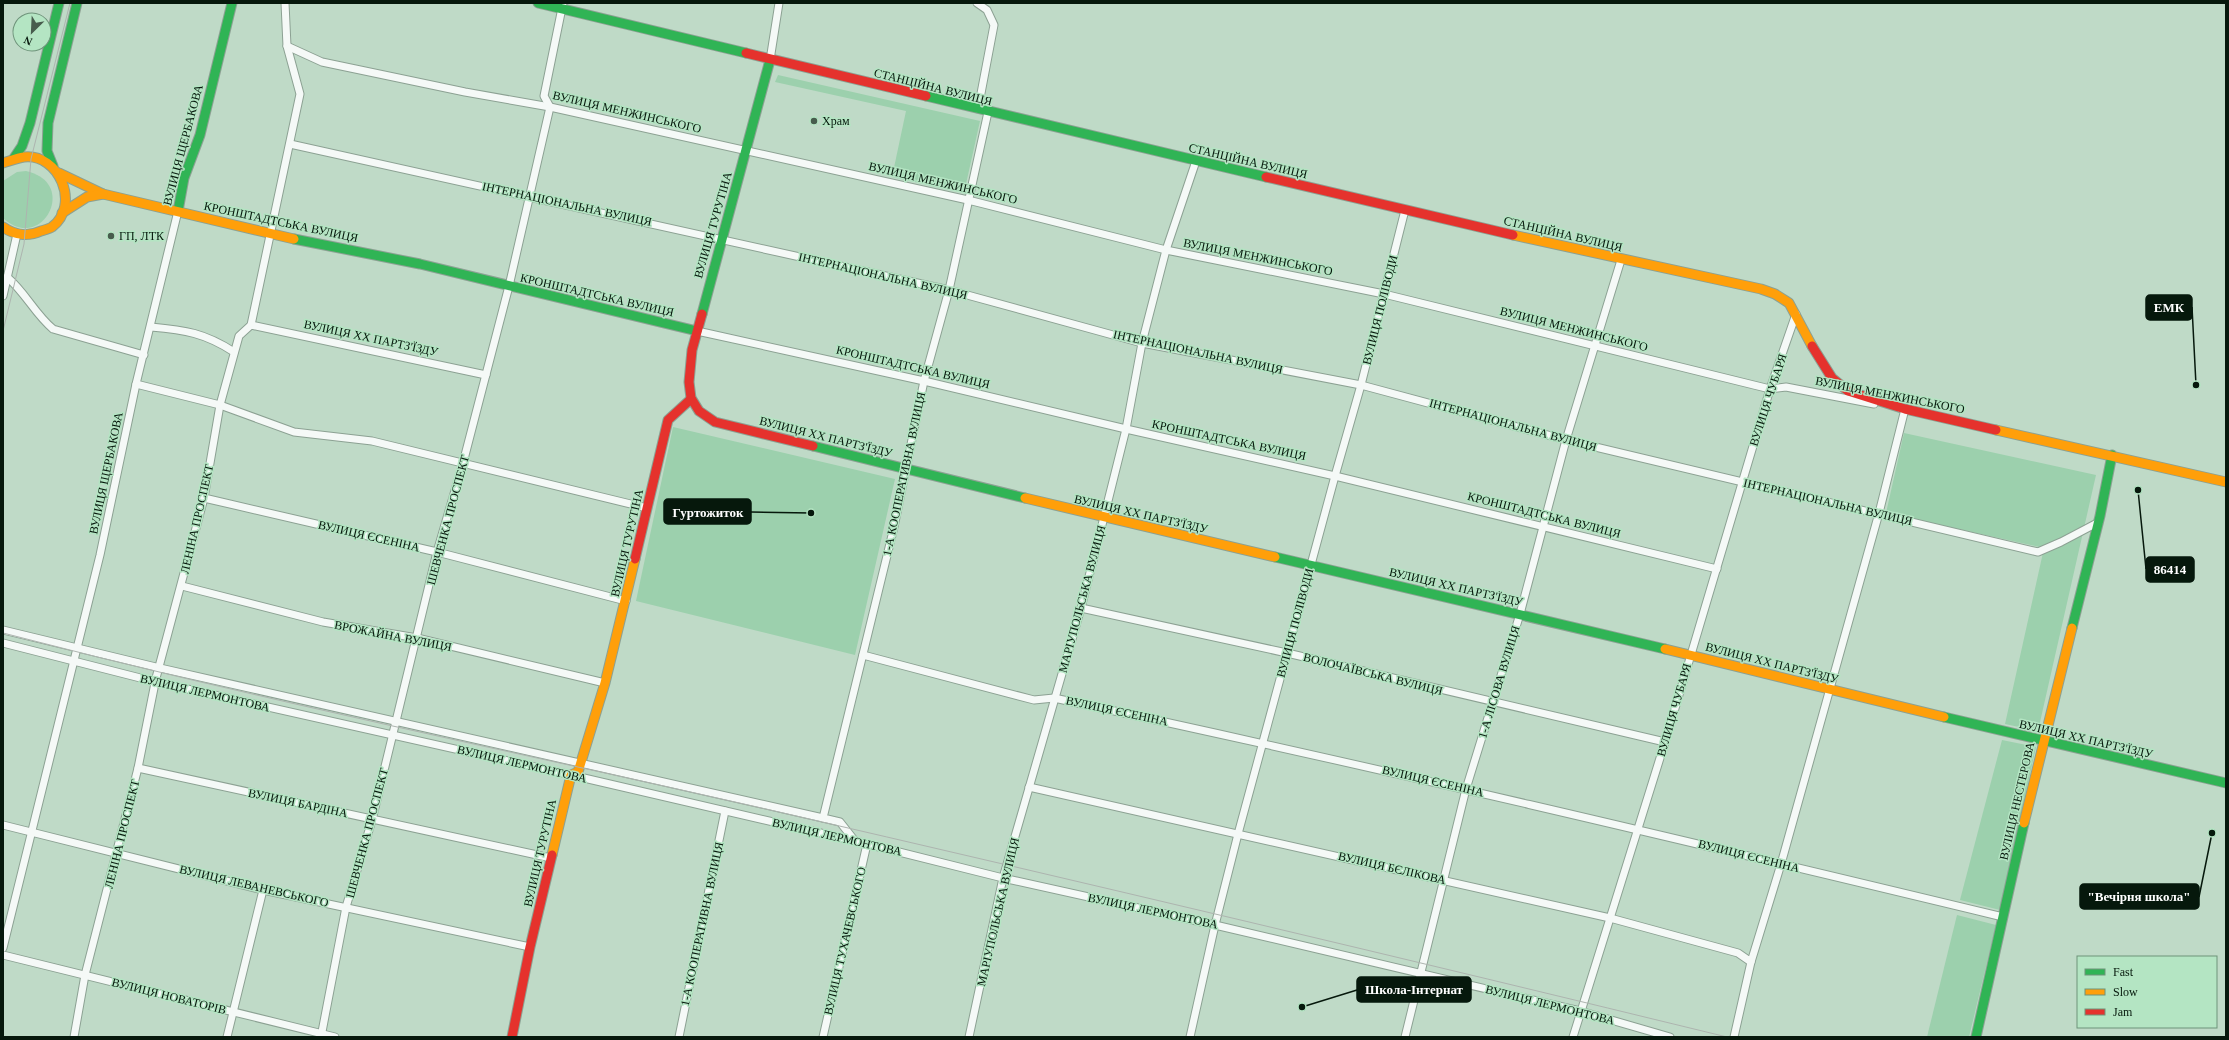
<svg xmlns="http://www.w3.org/2000/svg" width="2229" height="1040" viewBox="0 0 2229 1040" font-family="Georgia,serif">
<style>
.green{fill:#9cd0ad}
.lines{fill:none;stroke-linecap:round;stroke-linejoin:round}
.street-casing{stroke:#8ca193;stroke-width:9}
.fast-casing{stroke:#8ca193;stroke-width:11}
.slow-casing{stroke:#8ca193;stroke-width:11}
.jam-casing{stroke:#8ca193;stroke-width:11}
.street{stroke:#f5f9f7;stroke-width:7}
.fast{stroke:#30b455;stroke-width:9}
.slow{stroke:#ff9f0a;stroke-width:9}
.jam{stroke:#e5322d;stroke-width:9}
.tram{stroke:#adb4af;stroke-width:1}
.poi-dot{fill:#475c4d;stroke:#b4e5c3;stroke-width:1.5}
.labels{text-anchor:middle;stroke-width:3;stroke-linejoin:round;paint-order:stroke}
.street-label{font-size:12px;fill:#06180c;stroke:#b4e5c3}
.poi-label{font-size:12px;fill:#06180c;stroke:#b4e5c3;text-anchor:start}
.leader{fill:none;stroke:#06180c;stroke-width:1.5}
.callout-dot{fill:#06180c;stroke:#b4e5c3;stroke-width:1.5}
.callout{fill:#06180c;stroke:#06180c;stroke-width:1.5}
.callout-label{font-size:13px;text-anchor:middle;font-weight:bold;fill:#fff}
</style>
<rect width="100%" height="100%" fill="#bfdac7"/>
<g class="green">
<polygon points="778,75 980,121 964,193 892,177 906,111 775,82"/>
<path d="M26,171C80,183 41,254 3,218V181L17,172Z"/>
<polygon points="673,427 895,479 855,655 636,601"/>
<polygon points="1904,433 2096,475 2038,731 2005,724 2044,548 1886,513"/>
<polygon points="2002,740 2036,747 2000,910 1960,900"/>
<polygon points="1957,915 1996,925 1969,1037 1927,1037"/>
</g>
<g class="lines">
<g class="street-casing">
<g id="street">
<polyline points="977,3 987,10 994,25 978,109"/>
<polyline points="287,46 322,62 465,92 550,107 968,200 1166,250 1384,294 1770,389 1786,387 1874,404"/>
<polyline points="770,60 779,3"/>
<polyline points="290,144 949,290 1142,343 1361,385 1566,440 2038,552 2061,542 2099,522"/>
<path d="M7,277C25,292 35,314 53,329L144,355"/>
<polyline points="3,296 17,234"/>
<polyline points="251,325 486,375"/>
<path d="M151,327C185,330 205,333 234,352"/>
<polyline points="697,331 924,381 1126,429 1335,476 1717,569"/>
<polyline points="136,384 220,405 294,432 372,441 647,508"/>
<polyline points="204,498 437,552 626,601"/>
<polyline points="182,586 323,622 417,638 605,683"/>
<polyline points="1081,608 1287,653 1665,742"/>
<polyline points="3,630 160,668 823,818"/>
<polyline points="3,643 156,682 571,775 855,841 1003,878 1215,925 1580,1011 1670,1037"/>
<path d="M863,655L1034,700L1054,698C1372,766 1687,841 2003,917"/>
<polyline points="138,768 551,858"/>
<polyline points="1029,787 1610,918 1738,953 1751,962"/>
<polyline points="3,825 263,890 530,947"/>
<polyline points="855,841 840,822 823,818 894,527 924,381 949,290 988,112"/>
<polyline points="3,948 100,555 136,384 178,211"/>
<polyline points="3,955 335,1037"/>
<polyline points="74,1037 85,975 138,768 156,678 204,498 220,405 239,336 251,325 300,94 287,46 285,3"/>
<polyline points="227,1037 263,890"/>
<polyline points="321,1037 346,907 372,820 437,552 463,463 509,286 550,107 544,96 563,3"/>
<polyline points="679,1037 725,811"/>
<polyline points="823,1037 867,844"/>
<polyline points="969,1037 1003,878 1081,608 1104,517 1126,429 1142,343 1166,250 1196,161"/>
<polyline points="1190,1037 1215,925 1238,834 1335,476 1361,385 1405,210"/>
<polyline points="1405,1037 1466,789 1520,614 1566,440 1621,260"/>
<polyline points="1573,1037 1665,742 1770,389 1796,314"/>
<polyline points="1734,1037 1751,962 1781,864 1879,513 1905,409 1900,408"/>
</g>
</g>
<g class="fast-casing">
<g id="fast">
<polyline points="538,3 746,53"/>
<polyline points="926,96 1266,177"/>
<polyline points="14,158 22,146 30,123 59,3"/>
<polyline points="53,166 47,151 48,123 77,3"/>
<polyline points="178,211 184,178 200,135 232,3"/>
<polyline points="294,239 420,264 697,331"/>
<polyline points="702,314 770,60"/>
<polyline points="813,446 1025,498"/>
<polyline points="1275,557 1665,649"/>
<polyline points="2072,628 2100,516 2112,455"/>
<polyline points="1944,717 2226,783"/>
<polyline points="1976,1037 2024,823"/>
</g>
</g>
<g class="slow-casing">
<g id="slow">
<path d="M3,163C10,161 17,158 24,157C59,153 81,205 52,227C49,229 44,230 41,231C28,237 14,235 3,227"/>
<polyline points="59,173 103,194 294,239"/>
<polyline points="62,213 87,197 103,194"/>
<polyline points="1513,235 1761,289 1775,294 1789,303 1812,346"/>
<polyline points="1996,430 2226,482"/>
<polyline points="1025,498 1275,557"/>
<polyline points="1665,649 1944,717"/>
<polyline points="2024,823 2072,628"/>
<polyline points="552,855 571,775 578,772 605,683 635,559"/>
</g>
</g>
<g class="jam-casing">
<g id="jam">
<polyline points="746,53 926,96"/>
<polyline points="1266,177 1513,235"/>
<polyline points="702,314 692,350 689,382 691,398 699,411 715,422 813,446"/>
<polyline points="1812,346 1832,378 1848,391 1905,409 1996,430"/>
<polyline points="635,559 668,420 691,399"/>
<polyline points="512,1037 530,947 552,855"/>
</g>
</g>
<use href="#street" class="street"/>
<use href="#fast" class="fast"/>
<use href="#slow" class="slow"/>
<use href="#jam" class="jam"/>
<g class="tram">
<polyline points="3,331 24,244 31,159 70,3"/>
<path d="M3,633C256,699 511,751 766,809C1087,883 1407,959 1727,1037"/>
</g>
</g>
<g class="poi-dot">
<circle cx="814" cy="121" r="4"/>
<circle cx="111" cy="236" r="4"/>
</g>
<g class="labels">
<g class="street-label">
<text transform="translate(933 87) rotate(14)" y="4">СТАНЦІЙНА ВУЛИЦЯ</text>
<text transform="translate(627 112) rotate(13)" y="4">ВУЛИЦЯ МЕНЖИНСЬКОГО</text>
<text transform="translate(183 145) rotate(-75)" y="4">ВУЛИЦЯ ЩЕРБАКОВА</text>
<text transform="translate(1248 161) rotate(13)" y="4">СТАНЦІЙНА ВУЛИЦЯ</text>
<text transform="translate(943 183) rotate(13)" y="4">ВУЛИЦЯ МЕНЖИНСЬКОГО</text>
<text transform="translate(567 204) rotate(12)" y="4">ІНТЕРНАЦІОНАЛЬНА ВУЛИЦЯ</text>
<text transform="translate(281 222) rotate(12)" y="4">КРОНШТАДТСЬКА ВУЛИЦЯ</text>
<text transform="translate(713 225) rotate(-74)" y="4">ВУЛИЦЯ ТУРУТІНА</text>
<text transform="translate(1563 234) rotate(13)" y="4">СТАНЦІЙНА ВУЛИЦЯ</text>
<text transform="translate(1258 257) rotate(11)" y="4">ВУЛИЦЯ МЕНЖИНСЬКОГО</text>
<text transform="translate(883 276) rotate(13)" y="4">ІНТЕРНАЦІОНАЛЬНА ВУЛИЦЯ</text>
<text transform="translate(597 295) rotate(13)" y="4">КРОНШТАДТСЬКА ВУЛИЦЯ</text>
<text transform="translate(1380 310) rotate(-76)" y="4">ВУЛИЦЯ ПОЛІВОДИ</text>
<text transform="translate(1574 329) rotate(14)" y="4">ВУЛИЦЯ МЕНЖИНСЬКОГО</text>
<text transform="translate(371 338) rotate(12)" y="4">ВУЛИЦЯ XX ПАРТЗ'ЇЗДУ</text>
<text transform="translate(1198 352) rotate(12)" y="4">ІНТЕРНАЦІОНАЛЬНА ВУЛИЦЯ</text>
<text transform="translate(913 367) rotate(13)" y="4">КРОНШТАДТСЬКА ВУЛИЦЯ</text>
<text transform="translate(1890 395) rotate(11)" y="4">ВУЛИЦЯ МЕНЖИНСЬКОГО</text>
<text transform="translate(1768 400) rotate(-72)" y="4">ВУЛИЦЯ ЧУБАРЯ</text>
<text transform="translate(1513 425) rotate(15)" y="4">ІНТЕРНАЦІОНАЛЬНА ВУЛИЦЯ</text>
<text transform="translate(826 437) rotate(14)" y="4">ВУЛИЦЯ XX ПАРТЗ'ЇЗДУ</text>
<text transform="translate(1229 440) rotate(12)" y="4">КРОНШТАДТСЬКА ВУЛИЦЯ</text>
<text transform="translate(106 473) rotate(-78)" y="4">ВУЛИЦЯ ЩЕРБАКОВА</text>
<text transform="translate(904 474) rotate(-78)" y="4">1-А КООПЕРАТИВНА ВУЛИЦЯ</text>
<text transform="translate(1828 502) rotate(13)" y="4">ІНТЕРНАЦІОНАЛЬНА ВУЛИЦЯ</text>
<text transform="translate(1141 514) rotate(13)" y="4">ВУЛИЦЯ XX ПАРТЗ'ЇЗДУ</text>
<text transform="translate(1544 515) rotate(14)" y="4">КРОНШТАДТСЬКА ВУЛИЦЯ</text>
<text transform="translate(197 519) rotate(-77)" y="4">ЛЕНІНА ПРОСПЕКТ</text>
<text transform="translate(448 520) rotate(-75)" y="4">ШЕВЧЕНКА ПРОСПЕКТ</text>
<text transform="translate(369 536) rotate(13)" y="4">ВУЛИЦЯ ЄСЕНІНА</text>
<text transform="translate(627 543) rotate(-77)" y="4">ВУЛИЦЯ ТУРУТІНА</text>
<text transform="translate(1456 587) rotate(13)" y="4">ВУЛИЦЯ XX ПАРТЗ'ЇЗДУ</text>
<text transform="translate(1082 599) rotate(-75)" y="4">МАРІУПОЛЬСЬКА ВУЛИЦЯ</text>
<text transform="translate(1295 623) rotate(-75)" y="4">ВУЛИЦЯ ПОЛІВОДИ</text>
<text transform="translate(393 636) rotate(11)" y="4">ВРОЖАЙНА ВУЛИЦЯ</text>
<text transform="translate(1772 663) rotate(14)" y="4">ВУЛИЦЯ XX ПАРТЗ'ЇЗДУ</text>
<text transform="translate(1373 674) rotate(14)" y="4">ВОЛОЧАЇВСЬКА ВУЛИЦЯ</text>
<text transform="translate(1499 682) rotate(-73)" y="4">1-А ЛІСОВА ВУЛИЦЯ</text>
<text transform="translate(205 693) rotate(13)" y="4">ВУЛИЦЯ ЛЕРМОНТОВА</text>
<text transform="translate(1674 710) rotate(-74)" y="4">ВУЛИЦЯ ЧУБАРЯ</text>
<text transform="translate(1117 711) rotate(12)" y="4">ВУЛИЦЯ ЄСЕНІНА</text>
<text transform="translate(2086 739) rotate(13)" y="4">ВУЛИЦЯ XX ПАРТЗ'ЇЗДУ</text>
<text transform="translate(522 764) rotate(13)" y="4">ВУЛИЦЯ ЛЕРМОНТОВА</text>
<text transform="translate(1433 781) rotate(13)" y="4">ВУЛИЦЯ ЄСЕНІНА</text>
<text transform="translate(2017 801) rotate(-77)" y="4">ВУЛИЦЯ НЕСТЕРОВА</text>
<text transform="translate(298 803) rotate(12)" y="4">ВУЛИЦЯ БАРДІНА</text>
<text transform="translate(367 833) rotate(-75)" y="4">ШЕВЧЕНКА ПРОСПЕКТ</text>
<text transform="translate(122 834) rotate(-76)" y="4">ЛЕНІНА ПРОСПЕКТ</text>
<text transform="translate(837 837) rotate(13)" y="4">ВУЛИЦЯ ЛЕРМОНТОВА</text>
<text transform="translate(540 853) rotate(-77)" y="4">ВУЛИЦЯ ТУРУТІНА</text>
<text transform="translate(1749 856) rotate(14)" y="4">ВУЛИЦЯ ЄСЕНІНА</text>
<text transform="translate(1392 868) rotate(13)" y="4">ВУЛИЦЯ БЄЛІКОВА</text>
<text transform="translate(254 886) rotate(13)" y="4">ВУЛИЦЯ ЛЕВАНЕВСЬКОГО</text>
<text transform="translate(1153 911) rotate(12)" y="4">ВУЛИЦЯ ЛЕРМОНТОВА</text>
<text transform="translate(998 912) rotate(-77)" y="4">МАРІУПОЛЬСЬКА ВУЛИЦЯ</text>
<text transform="translate(702 924) rotate(-78)" y="4">1-А КООПЕРАТИВНА ВУЛИЦЯ</text>
<text transform="translate(845 941) rotate(-77)" y="4">ВУЛИЦЯ ТУХАЧЕВСЬКОГО</text>
<text transform="translate(169 996) rotate(14)" y="4">ВУЛИЦЯ НОВАТОРІВ</text>
<text transform="translate(1550 1005) rotate(14)" y="4">ВУЛИЦЯ ЛЕРМОНТОВА</text>
</g>
<g class="poi-label">
<text x="822" y="125">Храм</text>
<text x="119" y="240">ГП, ЛТК</text>
</g>
</g>
<path class="leader" d="M2196 385L2192 307M811 513L751 512M2138 490L2146 569M2212 833L2199 897M1302 1007L1357 990"/>
<g class="callout-dot">
<circle cx="2196" cy="385" r="4"/>
<circle cx="811" cy="513" r="4"/>
<circle cx="2138" cy="490" r="4"/>
<circle cx="2212" cy="833" r="4"/>
<circle cx="1302" cy="1007" r="4"/>
</g>
<g class="callout">
<rect x="2146" y="295" width="46" height="25" rx="4"/>
<rect x="664" y="499" width="87" height="25" rx="4"/>
<rect x="2146" y="557" width="48" height="25" rx="4"/>
<rect x="2080" y="884" width="119" height="25" rx="4"/>
<rect x="1357" y="977" width="114" height="25" rx="4"/>
</g>
<g class="callout-label">
<text x="2169" y="312">ЕМК</text>
<text x="708" y="517">Гуртожиток</text>
<text x="2170" y="574">86414</text>
<text x="2139" y="901">"Вечірня школа"</text>
<text x="1414" y="994">Школа-Інтернат</text>
</g>
<rect width="2229" height="1040" fill="none" stroke="#06180c" stroke-width="8"/>
<rect x="2077" y="956" width="140" height="72" fill="#b4e5c3" stroke="#6e937a"/>
<rect x="2085" y="969" width="20" height="6" fill="#30b455" stroke="#6e937a"/>
<text x="2113" y="976" font-size="12" fill="#06180c">Fast</text>
<rect x="2085" y="989" width="20" height="6" fill="#ff9f0a" stroke="#6e937a"/>
<text x="2113" y="996" font-size="12" fill="#06180c">Slow</text>
<rect x="2085" y="1009" width="20" height="6" fill="#e5322d" stroke="#6e937a"/>
<text x="2113" y="1016" font-size="12" fill="#06180c">Jam</text>
<g transform="translate(32 32) rotate(204)"><circle r="19" fill="#b4e5c3" stroke="#6e937a"/>
<path d="M0-3L7 15L0 10L-7 15Z" fill="#475c4d"/>
<text y="-6" font-size="11" font-weight="bold" text-anchor="middle" fill="#06180c">N</text>
</g>
</svg>
